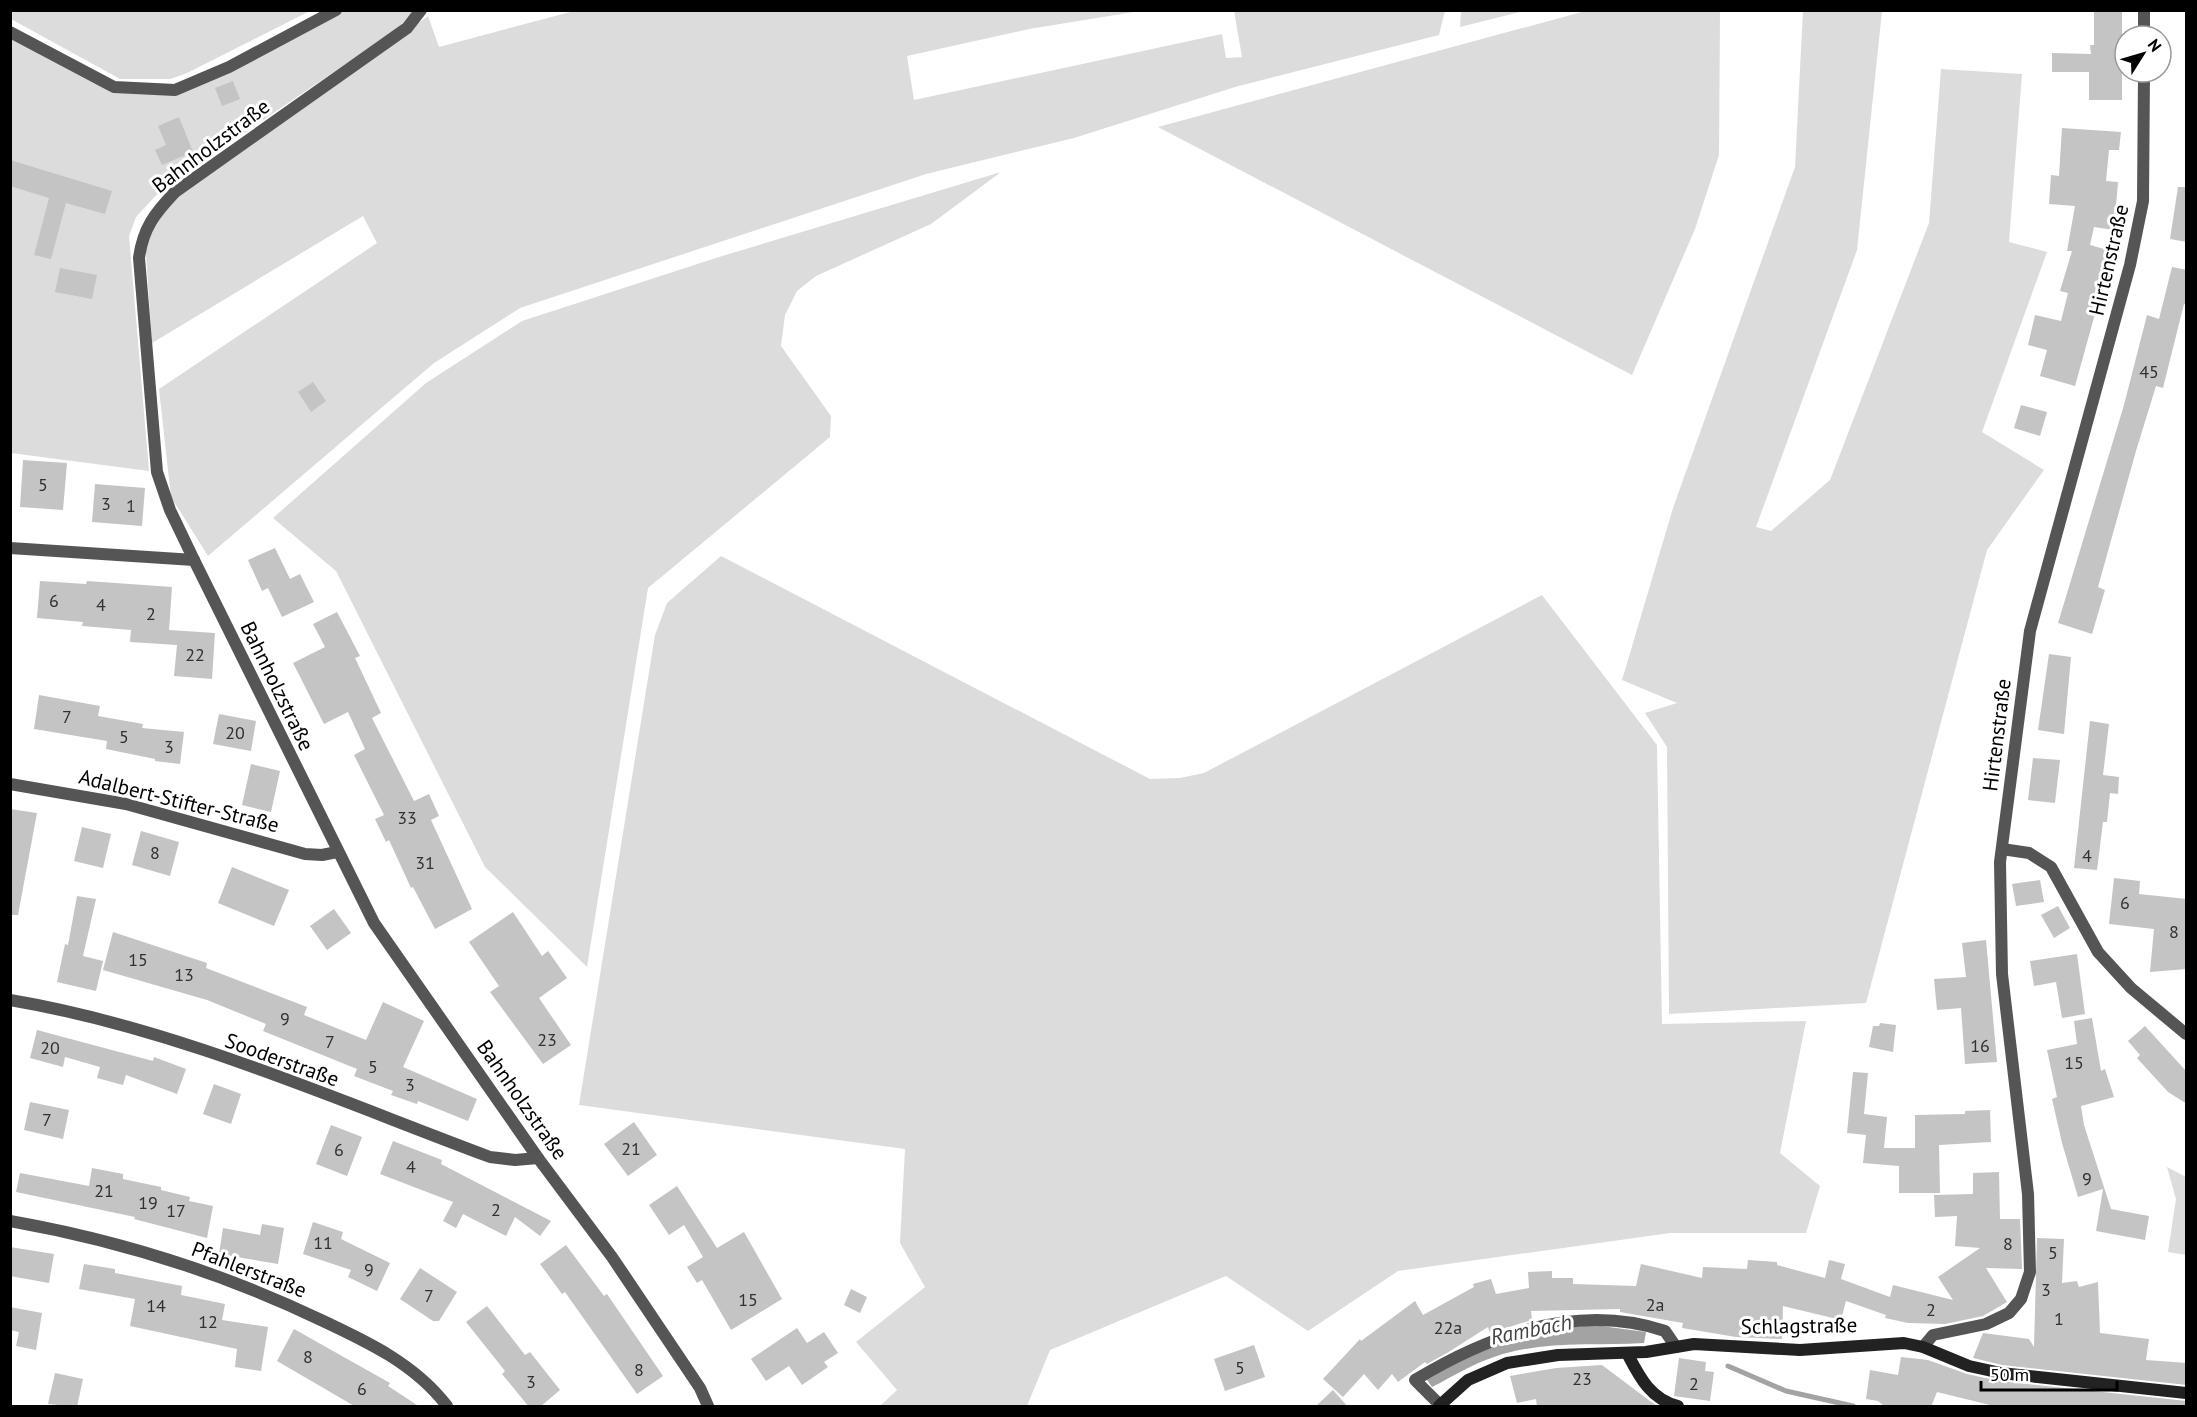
<svg xmlns="http://www.w3.org/2000/svg" width="2197" height="1417" viewBox="0 0 2197 1417" font-family="'PT Sans',sans-serif">
<style>
.green{fill:#dcdcdc}
.water{fill:#a3a3a3}
.lines{fill:none;stroke-linecap:round;stroke-linejoin:round}
.stream{stroke:#a3a3a3;stroke-width:5}
.building{fill:#c4c4c4}
.street{stroke:#555;stroke-width:12}
.secondary{stroke:#222;stroke-width:12}
.labels{text-anchor:middle;stroke-width:6;stroke-linejoin:round;paint-order:stroke}
.number-label{font-size:18px;fill:#313131}
.street-label{font-size:21px;fill:#000;stroke:#fff}
.water-label{font-size:22px;font-style:italic;fill:#444;stroke:#fff}
</style>
<rect width="100%" height="100%" fill="#fff"/>
<g class="green">
<polygon points="11,10 310,10 310,11 185,74 170,79 120,79 11,19"/>
<polygon points="1589,10 1720,11 1719,155 1695,229 1632,375 1158,127"/>
<polygon points="341,11 413,11 397,29 162,189 136,217 129,236 149,471 11,453 10,34 116,92 175,95"/>
<polygon points="574,11 1140,11 1029,29 907,56 914,100 1222,34 1226,58 1242,57 1234,11 1445,11 1439,35 1235,87 1074,138 926,174 520,308 434,363 208,556 171,497 159,389 377,243 363,216 152,343 145,239 176,196 335,85 428,16 439,47"/>
<polygon points="1461,11 1461,10 1524,11 1460,27"/>
<polygon points="1803,11 1882,11 1857,250 1756,527 1771,531 1830,480 1929,223 1941,69 2022,74 2009,242 2047,252 1982,432 2044,470 1987,550 1866,1003 1669,1014 1667,747 1645,713 1677,703 1622,680 1673,508 1795,167"/>
<polygon points="1001,172 931,224 816,276 797,291 785,315 781,346 831,416 830,437 648,588 587,967 485,867 336,571 273,518 426,383 522,321 719,257"/>
<polygon points="721,556 1150,779 1180,778 1204,773 1542,595 1657,745 1662,1024 1806,1021 1780,1153 1820,1186 1806,1233 1670,1233 1398,1271 1308,1331 1226,1276 1050,1350 1027,1406 880,1406 897,1390 856,1342 925,1287 900,1243 905,1149 579,1105 655,635 667,603"/>
<polygon points="2167,1167 2186,1177 2186,1255 2168,1252 2176,1199"/>
</g>
<path class="water" d="M1594,1325L1646,1332L1644,1343C1594,1346 1542,1340 1494,1357C1472,1364 1452,1377 1432,1387L1425,1377C1479,1350 1533,1329 1594,1325Z"/>
<g class="lines">
<polyline class="stream" points="1728,1366 1786,1391 1853,1406"/>
</g>
<g class="building">
<polygon points="2094,10 2122,10 2122,100 2089,100 2089,72 2052,72 2052,53 2091,54 2090,45 2094,45"/>
<polygon points="233,81 240,99 222,106 215,88"/>
<polygon points="179,117 193,152 162,165 155,150 166,145 158,126"/>
<polygon points="2062,128 2121,132 2119,150 2109,150 2106,181 2118,182 2114,230 2094,227 2090,245 2111,251 2108,267 2075,386 2040,376 2047,350 2028,345 2035,315 2061,321 2068,293 2060,291 2072,251 2067,251 2075,206 2049,204 2051,175 2059,176"/>
<polygon points="10,160 112,191 105,214 66,203 51,259 34,255 49,198 10,186"/>
<polygon points="2178,187 2187,187 2187,242 2170,239"/>
<polygon points="2172,267 2187,270 2187,304 2184,304 2163,388 2156,386 2136,451 2098,587 2105,590 2092,634 2058,623 2124,405 2147,315 2159,319"/>
<polygon points="60,268 97,275 92,299 55,292"/>
<polygon points="313,382 326,401 311,412 298,392"/>
<polygon points="2021,405 2047,412 2040,436 2014,428"/>
<polygon points="23,460 67,463 63,510 20,507"/>
<polygon points="95,484 145,488 142,526 92,522"/>
<polygon points="275,548 290,579 300,574 314,602 282,617 268,588 262,591 248,560"/>
<polygon points="40,581 86,584 87,581 172,587 169,630 215,633 212,679 174,676 177,645 130,642 131,630 82,626 83,622 37,618"/>
<polygon points="337,612 360,656 355,658 381,713 372,718 414,801 429,794 439,816 431,820 472,909 435,929 413,887 411,888 389,840 386,842 375,819 384,815 354,755 365,749 348,712 324,724 293,663 325,647 313,624"/>
<polygon points="2049,654 2071,657 2064,734 2038,730"/>
<polygon points="39,695 100,706 98,716 143,724 142,728 184,732 180,764 155,761 155,759 106,749 107,741 34,729"/>
<polygon points="219,714 256,721 251,751 213,744"/>
<polygon points="2090,721 2109,724 2103,775 2119,777 2118,794 2110,793 2107,822 2103,822 2097,870 2074,868"/>
<polygon points="2033,758 2060,760 2055,803 2028,800"/>
<polygon points="251,764 280,771 271,812 242,805"/>
<polygon points="10,809 37,813 18,915 10,915"/>
<polygon points="82,827 111,834 103,868 74,861"/>
<polygon points="141,831 179,842 170,876 132,865"/>
<polygon points="232,867 289,890 274,926 218,903"/>
<polygon points="2114,878 2140,881 2139,894 2187,899 2187,969 2150,972 2154,929 2109,924"/>
<polygon points="2040,880 2044,902 2016,906 2012,884"/>
<polygon points="77,896 96,899 83,956 103,961 96,991 57,982 65,944 68,945"/>
<polygon points="2058,906 2070,928 2054,938 2041,915"/>
<polygon points="334,909 351,933 327,950 310,926"/>
<polygon points="513,912 542,956 548,951 567,978 539,998 571,1045 543,1064 490,992 499,986 469,942"/>
<polygon points="113,932 207,963 206,968 307,1007 304,1015 366,1040 383,1002 424,1021 403,1067 477,1099 468,1121 418,1101 417,1104 391,1095 393,1091 354,1076 357,1069 263,1031 266,1024 207,1000 103,970"/>
<polygon points="1986,940 1997,1062 1965,1064 1961,1008 1937,1010 1934,979 1966,977 1962,943"/>
<polygon points="2077,954 2085,1014 2062,1018 2056,982 2034,986 2030,961"/>
<polygon points="2092,1018 2101,1071 2105,1069 2114,1097 2081,1106 2084,1125 2111,1209 2149,1216 2145,1240 2096,1231 2103,1189 2078,1197 2062,1143 2052,1099 2057,1097 2047,1050 2077,1044 2074,1021"/>
<polygon points="1880,1023 1896,1025 1893,1052 1869,1047 1873,1026 1879,1026"/>
<polygon points="2145,1026 2187,1072 2187,1104 2168,1092 2137,1058 2140,1055 2128,1041"/>
<polygon points="37,1030 153,1061 154,1057 186,1069 177,1094 126,1075 123,1085 97,1078 100,1067 65,1057 63,1067 30,1058"/>
<polygon points="1853,1072 1868,1073 1864,1114 1887,1117 1884,1148 1915,1148 1915,1115 1965,1114 1965,1111 1990,1110 1991,1142 1939,1145 1940,1193 1899,1193 1899,1166 1863,1163 1866,1135 1847,1133"/>
<polygon points="214,1084 241,1094 231,1124 203,1114"/>
<polygon points="30,1102 69,1110 63,1139 24,1130"/>
<polygon points="634,1122 657,1155 628,1176 604,1144"/>
<polygon points="331,1125 362,1137 347,1176 316,1164"/>
<polygon points="393,1141 442,1160 441,1164 551,1221 540,1236 515,1217 506,1236 463,1214 456,1228 443,1221 453,1202 380,1174"/>
<polygon points="92,1168 123,1174 123,1179 161,1187 161,1190 190,1197 189,1201 213,1206 207,1238 134,1219 135,1217 16,1192 20,1173 89,1186"/>
<polygon points="1999,1172 2000,1219 2020,1219 2022,1269 1986,1268 2007,1302 1983,1316 1945,1324 1908,1323 1885,1318 1886,1315 1846,1301 1841,1320 1783,1306 1782,1339 1736,1337 1682,1328 1683,1323 1620,1312 1620,1309 1531,1311 1532,1320 1490,1333 1488,1327 1447,1353 1427,1364 1425,1362 1398,1382 1392,1374 1378,1390 1364,1374 1343,1397 1323,1379 1360,1339 1361,1341 1415,1301 1423,1315 1474,1287 1473,1284 1491,1279 1496,1294 1529,1288 1528,1272 1552,1271 1552,1278 1573,1278 1573,1284 1636,1286 1641,1264 1702,1278 1703,1267 1747,1269 1748,1260 1777,1262 1777,1265 1825,1278 1829,1260 1845,1264 1841,1279 1890,1297 1893,1285 1953,1300 1938,1277 1980,1248 1955,1246 1957,1216 1935,1217 1934,1195 1973,1194 1973,1173"/>
<polygon points="677,1186 717,1248 744,1232 782,1299 731,1330 702,1280 697,1283 687,1267 703,1257 684,1225 669,1235 649,1205"/>
<polygon points="313,1222 343,1232 341,1239 390,1263 377,1291 348,1277 351,1270 303,1254"/>
<polygon points="262,1224 284,1228 278,1264 219,1254 223,1228 260,1235"/>
<polygon points="2037,1238 2064,1239 2062,1283 2077,1281 2079,1287 2098,1282 2100,1333 2149,1339 2146,1360 2187,1363 2187,1385 2002,1365 1973,1358 1983,1333 2029,1339 2034,1347"/>
<polygon points="566,1245 604,1296 607,1294 663,1376 637,1394 565,1292 562,1294 540,1264"/>
<polygon points="10,1247 54,1254 49,1283 10,1276"/>
<polygon points="84,1264 115,1269 115,1273 182,1286 181,1295 225,1304 222,1320 268,1327 261,1371 235,1367 237,1349 130,1326 135,1299 79,1289"/>
<polygon points="420,1268 457,1292 439,1321 433,1321 400,1299"/>
<polygon points="851,1289 867,1297 860,1313 844,1305"/>
<polygon points="487,1306 525,1355 530,1352 560,1390 540,1407 529,1407 502,1374 505,1371 466,1322"/>
<polygon points="10,1307 42,1313 36,1350 16,1346 19,1332 10,1330"/>
<polygon points="797,1328 807,1343 824,1332 838,1353 824,1362 828,1367 802,1385 789,1366 766,1381 751,1359"/>
<polygon points="294,1329 390,1383 388,1386 420,1407 356,1407 277,1361"/>
<polygon points="1254,1345 1265,1377 1225,1391 1214,1359"/>
<polygon points="1901,1357 1928,1360 1967,1374 1999,1381 2187,1401 2187,1407 1998,1407 1937,1392 1931,1407 1885,1407 1878,1401 1866,1399 1870,1370 1898,1375"/>
<polygon points="1679,1358 1706,1362 1705,1371 1714,1372 1710,1401 1674,1396"/>
<polygon points="1602,1365 1658,1407 1537,1407 1536,1399 1517,1403 1510,1376 1556,1368"/>
<polygon points="55,1373 83,1379 77,1407 48,1404"/>
<polygon points="1333,1390 1348,1407 1315,1407"/>
</g>
<g class="lines">
<g class="street">
<path d="M421,10L407,28L175,192C155,213 143,228 139,258L157,472L170,510L194,560L374,923L538,1158L612,1257L700,1388L708,1406"/>
<polyline points="10,32 114,87 175,90 229,67 336,10"/>
<polyline points="2144,36 2144,10"/>
<polyline points="10,548 194,560"/>
<polyline points="10,784 126,804 305,854 322,855 337,852"/>
<polyline points="2002,849 2029,853 2051,867 2098,952 2131,988 2186,1034"/>
<path d="M10,1000C176,1028 334,1099 490,1157L515,1160L538,1158"/>
<path d="M10,1221C118,1240 223,1273 321,1320C368,1342 415,1364 447,1406"/>
<polyline points="1923,1347 1933,1335 1986,1324 2009,1313 2021,1299 2030,1272 2028,1194 2002,974 2000,862 2030,631 2130,265 2143,201 2144,72"/>
<path d="M1440,1405L1415,1380C1489,1335 1578,1302 1665,1331L1676,1347"/>
</g>
<g class="secondary">
<path d="M1627,1353C1639,1376 1650,1399 1678,1406"/>
<polyline points="1439,1406 1468,1380 1507,1363 1558,1355 1646,1352 1694,1344 1800,1350 1904,1343 1923,1347 1969,1366 2001,1373 2186,1393"/>
</g>
</g>
<g class="labels">
<g class="number-label">
<text x="2149" y="378">45</text>
<text x="43" y="491">5</text>
<text x="106" y="510">3</text>
<text x="131" y="512">1</text>
<text x="54" y="607">6</text>
<text x="101" y="611">4</text>
<text x="151" y="620">2</text>
<text x="195" y="661">22</text>
<text x="67" y="723">7</text>
<text x="235" y="739">20</text>
<text x="124" y="743">5</text>
<text x="169" y="753">3</text>
<text x="407" y="824">33</text>
<text x="155" y="859">8</text>
<text x="2087" y="862">4</text>
<text x="425" y="869">31</text>
<text x="2125" y="909">6</text>
<text x="2174" y="938">8</text>
<text x="138" y="966">15</text>
<text x="184" y="981">13</text>
<text x="285" y="1025">9</text>
<text x="547" y="1046">23</text>
<text x="330" y="1048">7</text>
<text x="1980" y="1052">16</text>
<text x="50" y="1054">20</text>
<text x="2074" y="1069">15</text>
<text x="373" y="1073">5</text>
<text x="410" y="1091">3</text>
<text x="47" y="1126">7</text>
<text x="631" y="1155">21</text>
<text x="339" y="1156">6</text>
<text x="411" y="1173">4</text>
<text x="2087" y="1185">9</text>
<text x="104" y="1197">21</text>
<text x="148" y="1209">19</text>
<text x="496" y="1216">2</text>
<text x="176" y="1217">17</text>
<text x="323" y="1249">11</text>
<text x="2008" y="1250">8</text>
<text x="2053" y="1259">5</text>
<text x="369" y="1276">9</text>
<text x="2046" y="1296">3</text>
<text x="429" y="1302">7</text>
<text x="748" y="1306">15</text>
<text x="1655" y="1311">2a</text>
<text x="156" y="1312">14</text>
<text x="1931" y="1316">2</text>
<text x="2059" y="1325">1</text>
<text x="208" y="1328">12</text>
<text x="1448" y="1334">22a</text>
<text x="308" y="1363">8</text>
<text x="1240" y="1374">5</text>
<text x="639" y="1376">8</text>
<text x="1582" y="1385">23</text>
<text x="531" y="1388">3</text>
<text x="1694" y="1390">2</text>
<text x="362" y="1395">6</text>
</g>
<g class="street-label">
<text transform="translate(211 146) rotate(-37)" y="7">Bahnholzstraße</text>
<text transform="translate(2109 260) rotate(-77)" y="7">Hirtenstraße</text>
<text transform="translate(277 686) rotate(64)" y="7">Bahnholzstraße</text>
<text transform="translate(1997 735) rotate(-83)" y="7">Hirtenstraße</text>
<text transform="translate(179 801) rotate(14)" y="7">Adalbert-Stifter-Straße</text>
<text transform="translate(282 1060) rotate(20)" y="7">Sooderstraße</text>
<text transform="translate(522 1100) rotate(55)" y="7">Bahnholzstraße</text>
<text transform="translate(249 1270) rotate(21)" y="7">Pfahlerstraße</text>
<text transform="translate(1799 1326) rotate(-1)" y="7">Schlagstraße</text>
</g>
<g class="water-label">
<text transform="translate(1531 1329) rotate(-11)" y="8">Rambach</text>
</g>
</g>
<rect width="2197" height="1417" fill="none" stroke="#000000" stroke-width="24"/>
<g transform="translate(2143 54) rotate(53)"><circle r="28" fill="#ffffff" stroke="#999999" stroke-width="1.5"/>
<path d="M0-4.5L10 22L0 15L-10 22Z" fill="#000000"/>
<text y="-9" font-size="16" font-weight="bold" text-anchor="middle" fill="#000000">N</text>
</g>
<path d="M1981 1381v9h136v-9" fill="none" stroke="#000000" stroke-width="3"/>
<text x="1990" y="1381" font-size="18" fill="#000000" stroke="#ffffff" stroke-width="4.5" paint-order="stroke">50 m</text>
</svg>
